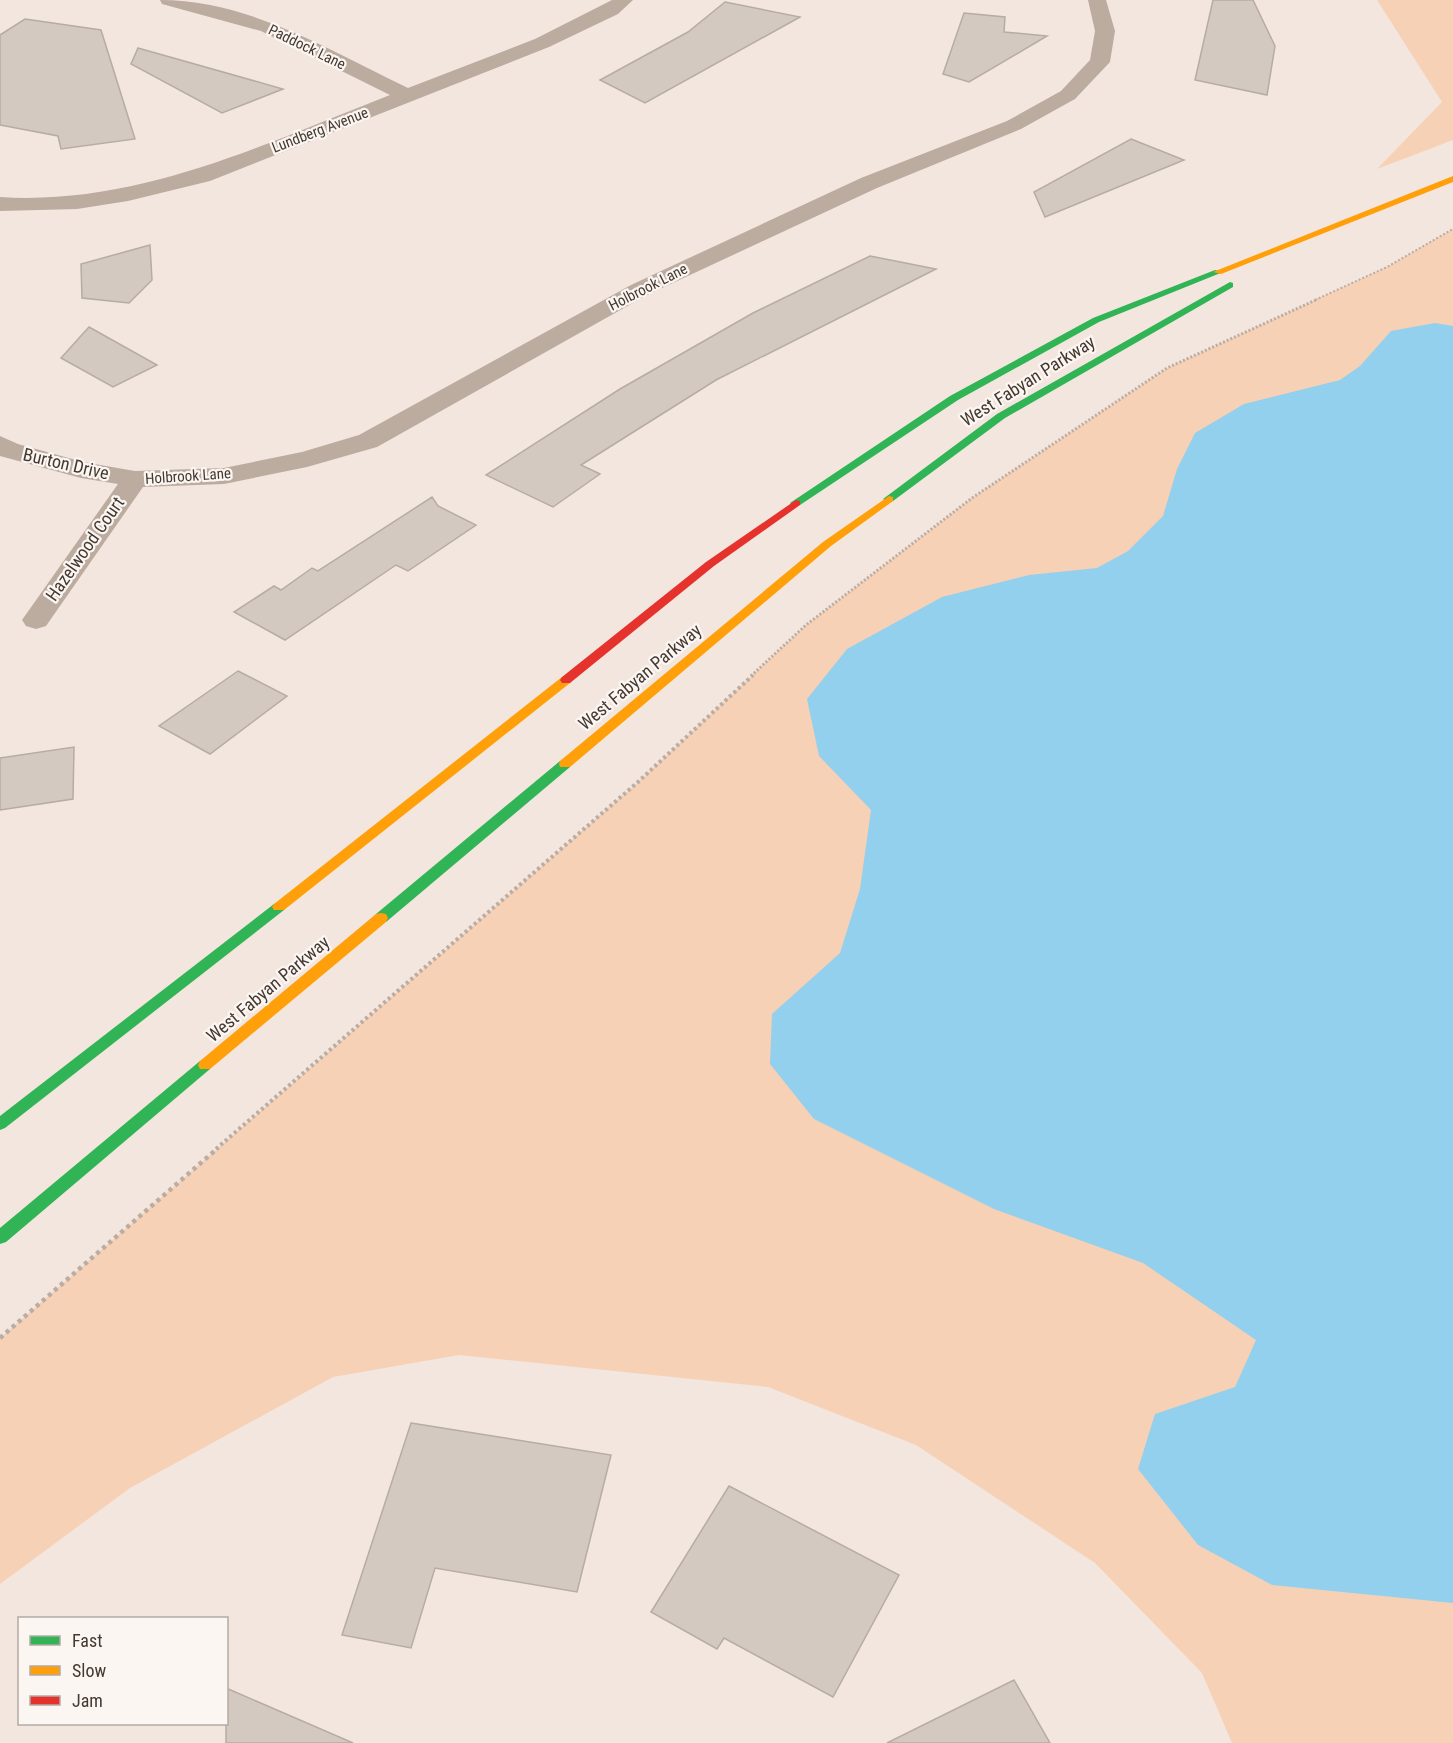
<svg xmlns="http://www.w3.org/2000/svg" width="1453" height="1743" viewBox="0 0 1453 1743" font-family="'Roboto Condensed',sans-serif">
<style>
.green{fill:#f7d1b6}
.water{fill:#93d0ed}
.building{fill:#d4c9c1;stroke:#b6aca5;stroke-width:1.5}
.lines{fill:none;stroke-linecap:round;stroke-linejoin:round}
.path-far3{stroke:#baada4;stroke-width:2;stroke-dasharray:2 2;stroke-linecap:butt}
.path-far2{stroke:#baada4;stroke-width:3;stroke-dasharray:2 2;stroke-linecap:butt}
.path-far1{stroke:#baada4;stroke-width:4;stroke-dasharray:3 3;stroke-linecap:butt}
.path{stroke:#baada4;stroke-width:4.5;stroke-dasharray:4 4;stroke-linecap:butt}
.street{fill:#bcab9f;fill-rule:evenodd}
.fast{fill:#30b455;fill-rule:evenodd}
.slow{fill:#ff9f0a;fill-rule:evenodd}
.jam{fill:#e5322d;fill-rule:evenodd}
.labels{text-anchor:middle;stroke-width:4.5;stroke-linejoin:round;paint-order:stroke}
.far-street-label{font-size:15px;fill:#443931;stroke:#fcf6f2}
.street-label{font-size:18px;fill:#443931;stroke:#fcf6f2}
</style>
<rect width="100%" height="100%" fill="#f3e6de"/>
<g class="green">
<polygon points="1377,0 1453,0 1453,140 1377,169 1442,102"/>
<polygon points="1453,229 1453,1743 1232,1743 1202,1673 1095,1563 916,1445 768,1387 459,1355 333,1377 130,1488 0,1584 0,1338 638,782 806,625 972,498 1167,368 1387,267"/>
</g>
<polygon class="water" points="1435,323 1453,326 1453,1603 1272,1585 1198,1545 1138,1469 1155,1414 1235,1387 1256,1340 1143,1263 994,1209 814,1119 770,1064 772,1014 840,953 860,889 871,810 819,756 807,699 847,649 942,597 1029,575 1097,568 1128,551 1163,516 1177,469 1195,433 1244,404 1340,380 1360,366 1391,331"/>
<g class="building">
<polygon points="1213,0 1253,0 1275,46 1267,95 1195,80"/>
<polygon points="725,2 800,17 645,103 600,80 688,32"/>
<polygon points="964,13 1005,17 1004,32 1047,36 969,82 943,74"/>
<polygon points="25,19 101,30 135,139 61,149 58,136 0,125 0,35"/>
<polygon points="138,48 283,89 222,113 131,64"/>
<polygon points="1131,139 1184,160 1045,217 1034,192"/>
<polygon points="150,245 152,280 129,303 82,298 81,264"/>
<polygon points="870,256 936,269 716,380 581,465 600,474 553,507 486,475 620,389 753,313"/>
<polygon points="89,327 157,365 113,387 61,358"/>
<polygon points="432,497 438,506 476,525 408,571 396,565 285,640 234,612 274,586 281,590 312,568 318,571"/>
<polygon points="238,671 287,696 210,754 159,726"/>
<polygon points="74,747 73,799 0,810 0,758"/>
<polygon points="411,1423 611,1455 577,1592 435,1568 411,1648 342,1635"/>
<polygon points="729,1486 899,1575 833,1697 724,1638 717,1649 651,1612"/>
<polygon points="1014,1680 1050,1743 887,1743"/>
<polygon points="226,1688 353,1743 226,1743"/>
</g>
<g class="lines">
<polyline class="path-far3" points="1315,300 1387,267 1453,229"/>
<polyline class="path-far2" points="751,676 806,625 972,498 1167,368 1318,299"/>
<polyline class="path-far1" points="216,1149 638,782 753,675"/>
<polyline class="path" points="0,1338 218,1148"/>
<g class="street">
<path d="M160,0C249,0 329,50 408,88L535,39L612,0H633L618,14L549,47L210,181L128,201L77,209L0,211V197C138,206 264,144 390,95L261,31L162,4Z"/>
<polygon points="1088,0 1106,0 1115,31 1110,62 1075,99 1021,129 877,188 647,295 377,447 307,467 224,484 143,487 46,626 36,629 26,626 22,620 118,484 81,478 0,456 0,436 18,444 83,462 135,471 224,468 302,452 359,435 631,285 861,178 1007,121 1061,91 1090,60 1095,31"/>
</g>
<g class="fast">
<polygon points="1215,270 1223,272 1099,322 958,400 800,505 792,505 790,503 950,396 1093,318"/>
<polygon points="1230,282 1233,283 1233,287 1005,418 893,501 889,502 883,499 997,414"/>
<polygon points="565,760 570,761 571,764 570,767 386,922 376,922 374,918 376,914 560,761"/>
<polygon points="279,902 286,907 284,910 5,1128 0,1130 0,1116 274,904"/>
<polygon points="205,1059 210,1061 212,1065 210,1069 6,1242 0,1244 0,1228 200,1061"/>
</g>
<g class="slow">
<polygon points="1453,176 1453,182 1221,274 1213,272"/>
<polygon points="889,496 893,497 893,501 831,546 570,767 560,767 559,764 560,761 823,542"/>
<polygon points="566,676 570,677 572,680 570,683 284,910 274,910 272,907 274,904 562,677"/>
<polygon points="381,913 386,914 388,918 386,922 210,1069 200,1069 198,1065 200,1061 376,914"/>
</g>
<polygon class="jam" points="796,500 800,501 800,505 714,566 570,683 562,683 560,680 562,677 706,562"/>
</g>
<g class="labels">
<g class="far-street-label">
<text transform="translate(307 47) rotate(26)" y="5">Paddock Lane</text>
<text transform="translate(320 130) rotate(-21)" y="5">Lundberg Avenue</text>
<text transform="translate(648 287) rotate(-27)" y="5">Holbrook Lane</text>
<text transform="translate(188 476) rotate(-4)" y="5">Holbrook Lane</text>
</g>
<g class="street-label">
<text transform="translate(1028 381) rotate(-32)" y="6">West Fabyan Parkway</text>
<text transform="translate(66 464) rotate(13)" y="6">Burton Drive</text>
<text transform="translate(85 549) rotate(-55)" y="6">Hazelwood Court</text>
<text transform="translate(640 677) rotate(-40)" y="6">West Fabyan Parkway</text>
<text transform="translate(268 989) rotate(-40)" y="6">West Fabyan Parkway</text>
</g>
</g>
<rect x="18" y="1617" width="210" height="108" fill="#fcf6f2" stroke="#b2aaa5" stroke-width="1.5"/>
<rect x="30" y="1636" width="30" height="9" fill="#30b455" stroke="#b2aaa5" stroke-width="1.5"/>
<text x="72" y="1647" font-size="18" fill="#443931">Fast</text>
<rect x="30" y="1666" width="30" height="9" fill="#ff9f0a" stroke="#b2aaa5" stroke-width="1.5"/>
<text x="72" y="1677" font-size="18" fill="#443931">Slow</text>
<rect x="30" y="1696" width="30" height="9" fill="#e5322d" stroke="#b2aaa5" stroke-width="1.5"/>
<text x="72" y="1707" font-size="18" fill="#443931">Jam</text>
</svg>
